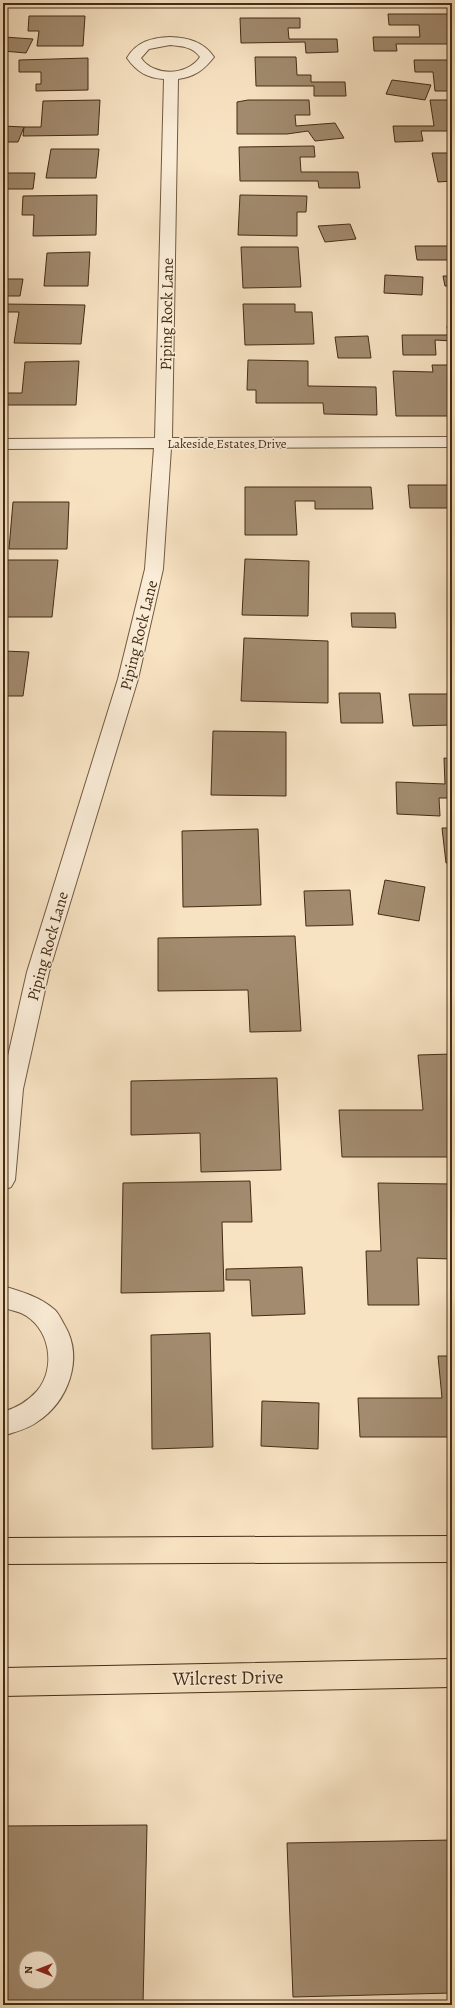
<svg xmlns="http://www.w3.org/2000/svg" width="455" height="2008" viewBox="0 0 455 2008" font-family="Alegreya,serif">
<style>
.building{fill:#a28b6f;stroke:#452c15;fill-rule:evenodd}
.lines{fill:none;stroke-linecap:round;stroke-linejoin:round}
.minor-casing{stroke:#725a40;stroke-width:2}
.major-casing{stroke:#452c15;stroke-width:2}
.minor{fill:#faecd7;fill-rule:evenodd}
.major{fill:#f7e2c2;fill-rule:evenodd}
.labels{text-anchor:middle;stroke-width:3;stroke-linejoin:round;paint-order:stroke}
.far-street-label{font-size:13px;fill:#452c15;stroke:#faecd7}
.street-label{font-size:16px;fill:#452c15;stroke:#faecd7}
.near-street-label{font-size:19px;fill:#452c15;stroke:#faecd7}
</style>
<rect width="100%" height="100%" fill="#f7e2c2"/>
<filter id="stains"><feTurbulence type="fractalNoise" baseFrequency=".005" numOctaves="4"/><feColorMatrix values="0 0 0 0 .2 0 0 0 0 .09 0 0 0 0 .02 0 0 0 .5 -.17"/></filter>
<radialGradient id="worn" r=".72"><stop offset=".6" stop-color="#630" stop-opacity="0"/><stop offset="1" stop-color="#630" stop-opacity=".3"/></radialGradient>
<g class="building">
<rect x="366" y="3" width="31" height="3"/>
<polygon points="388,14 452,14 452,44 396,44 397,51 374,51 373,37 420,37 419,25 389,25"/>
<polygon points="29,16 85,16 83,46 37,46 39,31 28,31"/>
<polygon points="240,18 300,18 300,28 288,28 289,39 337,39 338,52 306,53 305,42 241,43"/>
<polygon points="4,37 33,39 26,53 3,51"/>
<polygon points="255,57 296,57 297,75 311,75 311,82 345,82 346,96 314,96 314,86 256,86"/>
<polygon points="88,58 88,90 36,91 36,84 41,84 41,72 19,72 19,60"/>
<polygon points="414,60 452,60 452,91 435,91 433,72 415,72"/>
<polygon points="392,80 431,85 425,100 386,94"/>
<polygon points="100,100 98,135 23,136 24,127 41,127 43,101"/>
<polygon points="248,100 309,100 310,115 295,115 296,126 335,123 344,138 315,141 308,131 287,134 237,134 237,102"/>
<polygon points="430,100 452,100 452,131 421,131 423,141 395,142 393,126 434,126"/>
<polygon points="3,126 24,127 18,142 3,142"/>
<polygon points="314,146 315,157 300,157 301,172 358,172 360,188 319,188 318,181 240,181 239,147"/>
<polygon points="51,149 99,149 96,178 46,178"/>
<polygon points="432,153 452,153 452,181 438,182"/>
<polygon points="3,173 35,173 33,189 3,189"/>
<polygon points="97,195 96,235 33,236 34,215 22,215 23,196"/>
<polygon points="240,195 307,196 306,212 297,212 297,236 238,235"/>
<polygon points="350,224 356,239 325,242 318,226"/>
<polygon points="415,246 452,246 452,260 417,260"/>
<polygon points="241,247 298,247 301,287 243,288"/>
<polygon points="90,252 88,286 44,286 47,253"/>
<polygon points="385,275 423,277 422,295 384,293"/>
<polygon points="443,276 452,276 452,286 445,286"/>
<polygon points="3,279 23,279 20,296 3,296"/>
<polygon points="3,304 85,305 81,344 14,343 19,312 3,312"/>
<polygon points="243,304 295,304 295,312 312,312 314,344 245,345"/>
<polygon points="447,326 452,326 452,341 435,340 436,355 403,355 402,335 448,335"/>
<polygon points="368,336 371,358 338,358 335,337"/>
<polygon points="248,360 308,361 308,386 376,387 377,415 324,414 323,403 256,403 256,390 247,390"/>
<polygon points="79,361 76,405 3,405 3,393 22,393 25,362"/>
<polygon points="432,365 452,365 452,416 396,416 393,371 433,372"/>
<polygon points="408,485 452,485 452,508 410,508"/>
<polygon points="245,487 371,487 373,509 315,509 315,501 295,501 297,535 245,535"/>
<polygon points="13,502 69,502 67,549 9,549"/>
<polygon points="245,559 309,561 308,616 242,615"/>
<polygon points="3,560 58,560 52,617 3,617"/>
<polygon points="351,613 395,613 396,628 352,627"/>
<polygon points="244,638 328,641 328,703 241,701"/>
<polygon points="3,651 29,652 23,696 6,696 3,714"/>
<polygon points="339,693 380,693 383,723 341,723"/>
<polygon points="409,694 452,694 452,725 413,726"/>
<polygon points="213,731 286,732 286,796 211,795"/>
<polygon points="444,758 452,759 452,798 439,798 440,816 397,814 396,782 445,784"/>
<polygon points="442,828 452,828 452,863 446,863"/>
<polygon points="258,829 261,905 183,907 182,831"/>
<polygon points="385,880 425,887 419,921 378,914"/>
<polygon points="350,890 353,925 306,926 304,891"/>
<polygon points="295,936 301,1031 250,1032 248,990 158,991 158,938"/>
<polygon points="452,1054 452,1157 342,1157 339,1110 423,1110 418,1055"/>
<polygon points="277,1078 281,1170 201,1172 200,1133 131,1135 131,1081"/>
<polygon points="250,1181 252,1222 222,1222 224,1291 121,1293 123,1183"/>
<polygon points="378,1183 452,1184 452,1259 417,1258 419,1305 368,1305 366,1251 381,1251"/>
<polygon points="302,1267 305,1314 252,1316 250,1280 226,1280 226,1269"/>
<polygon points="210,1333 213,1447 152,1449 151,1335"/>
<polygon points="438,1356 452,1356 452,1437 360,1437 358,1398 442,1398"/>
<polygon points="262,1401 319,1403 318,1449 261,1446"/>
<path d="M147,1825L143,2005H3V1892L7,1826ZM26,1958H50V1982H26Z"/>
<polygon points="452,1840 452,1993 293,1997 287,1843"/>
</g>
<g class="lines">
<g class="minor-casing">
<g id="minor">
<path d="M170,37C188,38 203,41 214,57C204,70 194,77 178,79L172,438L452,437V447L171,448L163,569L138,679L49,972L23,1089L15,1180L11,1187L3,1190V1078L27,972L118,679L145,569L154,448L3,449V439L155,438L164,79C147,78 137,72 127,58C137,41 152,38 170,37ZM170,45C182,46 193,47 200,57C187,76 154,77 141,58L149,49Z"/>
<path d="M3,1286C23,1292 40,1297 55,1310C59,1314 62,1321 65,1326C84,1359 68,1402 37,1422C28,1429 14,1432 3,1436V1412C16,1408 27,1402 37,1391C57,1368 50,1326 21,1313C15,1311 9,1309 3,1308Z"/>
</g>
</g>
<g class="major-casing">
<g id="major">
<polygon points="452,1536 452,1562 3,1564 3,1538"/>
<polygon points="452,1659 452,1687 3,1696 3,1668"/>
</g>
</g>
<use href="#minor" class="minor"/>
<use href="#major" class="major"/>
</g>
<g class="labels">
<g class="far-street-label">
<text x="227" y="448">Lakeside Estates Drive</text>
</g>
<g class="street-label">
<text transform="translate(166 314) rotate(-89)" y="6">Piping Rock Lane</text>
<text transform="translate(138 635) rotate(-76)" y="6">Piping Rock Lane</text>
<text transform="translate(47 946) rotate(-74)" y="6">Piping Rock Lane</text>
</g>
<g class="near-street-label">
<text transform="translate(228 1677) rotate(-1)" y="7">Wilcrest Drive</text>
</g>
</g>
<rect width="455" height="2008" fill="none" stroke="#f7e2c2" stroke-width="16"/>
<rect x="4" y="4" width="447" height="2000" fill="none" stroke="#452c15" stroke-width="2"/>
<rect x="8" y="8" width="439" height="1992" fill="none" stroke="#452c15"/>
<g transform="translate(38 1970) rotate(270)"><circle r="19" fill="#faecd7" stroke="#b29f89"/>
<path d="M0-3L7 15L0 10L-7 15Z" fill="#8f2418"/>
<text y="-6" font-size="11" font-weight="bold" text-anchor="middle" fill="#452c15">N</text>
</g>
<rect width="100%" height="100%" filter="url(#stains)"/>
<rect width="100%" height="100%" fill="url(#worn)"/>
</svg>
